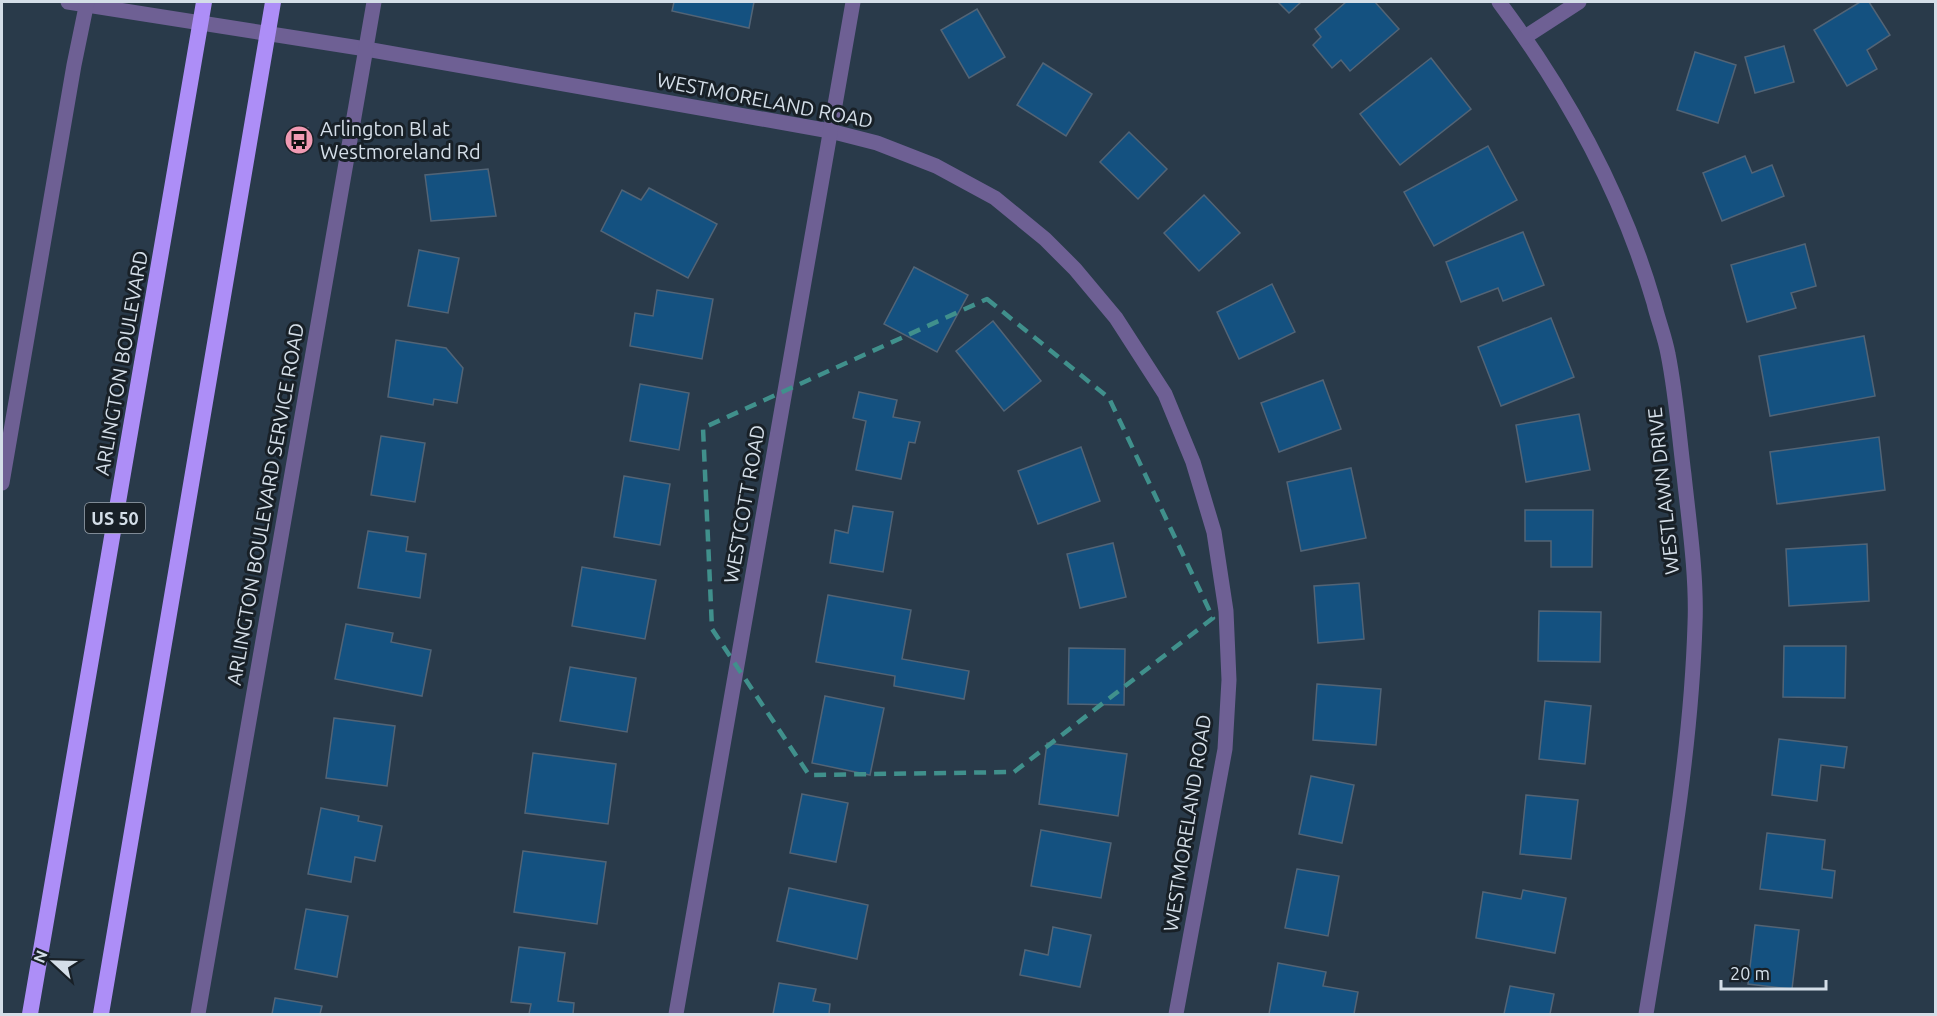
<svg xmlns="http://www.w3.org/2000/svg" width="1937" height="1016" font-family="Ubuntu,sans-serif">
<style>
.building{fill:#145180;stroke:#526476;stroke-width:1.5}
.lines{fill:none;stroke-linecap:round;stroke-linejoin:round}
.minor{stroke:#6e6094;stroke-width:15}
.trunk{stroke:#ad8ef7;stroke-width:16}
.marked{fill:none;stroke:#40908c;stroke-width:4.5;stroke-dasharray:12 8;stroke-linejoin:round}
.labels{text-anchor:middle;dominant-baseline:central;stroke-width:6;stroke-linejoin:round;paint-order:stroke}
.shield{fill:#182027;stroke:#9ca5ae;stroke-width:1.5}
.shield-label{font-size:18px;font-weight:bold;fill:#d4dee8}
.street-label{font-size:20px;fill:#d4dee8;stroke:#182027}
.poi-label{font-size:20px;fill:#d4dee8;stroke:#182027;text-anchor:start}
</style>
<rect width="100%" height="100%" fill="#293a4a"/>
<g class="building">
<path d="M674,2H754L749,28L672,11Z"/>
<path d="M1278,2H1301L1289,13Z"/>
<path d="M1346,2H1375L1399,29L1350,71L1341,60L1332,68L1313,45L1321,37L1315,29Z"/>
<path d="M1860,2H1869L1890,35L1867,50L1877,69L1847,86L1814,30Z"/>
<path d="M977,9L1005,57L969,78L941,30Z"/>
<path d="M1784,46L1794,82L1755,93L1745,57Z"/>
<path d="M1695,52L1736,65L1718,123L1677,110Z"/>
<path d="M1431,58L1471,109L1400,165L1360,114Z"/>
<path d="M1043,63L1092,94L1066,136L1017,105Z"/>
<path d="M298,127L308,128L305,149L295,147Z"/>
<path d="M1129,132L1167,169L1138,199L1100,162Z"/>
<path d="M1488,146L1517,200L1434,246L1404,192Z"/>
<path d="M1745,156L1752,173L1772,165L1784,196L1722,221L1703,173Z"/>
<path d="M488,169L496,216L431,221L425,175Z"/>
<path d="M649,188L717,224L688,278L601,231L622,190L641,200Z"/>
<path d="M1204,195L1240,233L1199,271L1164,233Z"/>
<path d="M1523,232L1544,285L1503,301L1498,288L1461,302L1446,262Z"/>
<path d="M1805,244L1816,286L1791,293L1796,308L1747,322L1731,265Z"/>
<path d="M419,250L459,258L448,313L408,306Z"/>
<path d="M914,267L968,295L937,352L884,324Z"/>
<path d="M1272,284L1295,332L1239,359L1217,312Z"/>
<path d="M657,290L713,299L702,359L630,346L635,313L653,316Z"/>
<path d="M1551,318L1574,377L1501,406L1478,347Z"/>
<path d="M993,321L1041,381L1004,411L956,351Z"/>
<path d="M1864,336L1875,396L1770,416L1759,356Z"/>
<path d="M396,340L446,348L463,368L457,403L434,399L433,405L388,397Z"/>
<path d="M1323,380L1341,429L1279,452L1261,403Z"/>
<path d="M640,384L689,393L679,450L630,441Z"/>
<path d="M859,392L897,400L893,417L920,422L915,443L909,442L901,479L856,470L866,421L853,418Z"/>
<path d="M1579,414L1590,470L1526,482L1516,425Z"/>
<path d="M381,436L425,443L415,502L371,495Z"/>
<path d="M1879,437L1885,490L1777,504L1770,452Z"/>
<path d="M1081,447L1100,501L1038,524L1018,471Z"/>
<path d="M1351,468L1366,538L1301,551L1287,482Z"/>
<path d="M624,476L670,484L660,545L614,537Z"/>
<path d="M853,506L893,512L883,572L830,563L835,530L848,533Z"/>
<path d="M1525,510H1593L1592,567H1551V541H1525Z"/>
<path d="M368,531L408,537L406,551L426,554L420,598L358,588Z"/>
<path d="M1113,543L1126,597L1080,608L1067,554Z"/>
<path d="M1867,544L1869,601L1789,606L1786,549Z"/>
<path d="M582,567L656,580L645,639L572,626Z"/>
<path d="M1359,583L1364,639L1318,643L1314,586Z"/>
<path d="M828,595L911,610L902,659L969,671L964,699L894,686L895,676L816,662Z"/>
<path d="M1539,611L1601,612L1600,662L1538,661Z"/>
<path d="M346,624L393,633L391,642L431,650L422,696L335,679Z"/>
<path d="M1784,646H1846L1845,698L1783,697Z"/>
<path d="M1069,648L1125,649L1124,705L1068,704Z"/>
<path d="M570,667L636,678L627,732L560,721Z"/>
<path d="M1317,684L1381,689L1376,745L1313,740Z"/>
<path d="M825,696L884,708L870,775L812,763Z"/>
<path d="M1545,701L1591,706L1585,764L1539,759Z"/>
<path d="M334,718L395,726L387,786L326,778Z"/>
<path d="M1779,739L1847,747L1844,768L1821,765L1817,801L1772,795Z"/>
<path d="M1047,743L1127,754L1118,816L1039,804Z"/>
<path d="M533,753L616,764L608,824L525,813Z"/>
<path d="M1311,776L1354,785L1342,843L1299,834Z"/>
<path d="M802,794L848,803L836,862L790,853Z"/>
<path d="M1526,795L1578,800L1571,859L1520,854Z"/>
<path d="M321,808L359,816L358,821L382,826L375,861L355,857L351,882L308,874Z"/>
<path d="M1041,830L1111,843L1101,898L1031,886Z"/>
<path d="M1767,833L1825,840L1822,869L1835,871L1832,898L1760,889Z"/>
<path d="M523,851L606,862L597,924L514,912Z"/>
<path d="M1297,869L1339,876L1328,936L1285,928Z"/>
<path d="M789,888L868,905L857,959L777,941Z"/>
<path d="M1523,890L1566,898L1555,953L1476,938L1483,892L1521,899Z"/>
<path d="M306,909L348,916L337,977L295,969Z"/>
<path d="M1755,925L1799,930L1792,989L1748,984Z"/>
<path d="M1053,927L1091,935L1080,987L1020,975L1025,950L1048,955Z"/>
<path d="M519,947L565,953L558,1001L574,1003L573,1014H529L531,1004L511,1002Z"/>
<path d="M1278,963L1326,972L1323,986L1358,992L1354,1014H1269Z"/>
<path d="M779,983L816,989L813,1001L830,1004L829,1014H773Z"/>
<path d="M1510,986L1554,994L1550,1014H1504Z"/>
<path d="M275,998L322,1006L320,1014H272Z"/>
</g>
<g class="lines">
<g class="minor">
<path d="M68,2L366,49L830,131L877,143L936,166L995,198L1045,239L1075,269L1116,318L1165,394L1193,462L1214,532L1226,611L1229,680L1225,749L1176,1014"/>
<path d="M1499,2C1567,93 1622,193 1654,303C1658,320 1665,337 1668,354C1676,394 1679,435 1684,475C1689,522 1697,577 1695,624C1691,755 1667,885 1646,1014"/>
<path d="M1525,37L1579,2"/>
<path d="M2,483L74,65L87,2"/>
<path d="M198,1014L374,2"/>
<path d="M676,1014L853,2"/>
</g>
<g class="trunk">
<path d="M30,1014L204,2"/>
<path d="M101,1014L273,2"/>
</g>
</g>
<path class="marked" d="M987,299L1109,398L1213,618L1014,772L809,775L712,629L703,428Z"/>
<defs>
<g id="bus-disc" transform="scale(1.5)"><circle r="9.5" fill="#f19ab3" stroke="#182027"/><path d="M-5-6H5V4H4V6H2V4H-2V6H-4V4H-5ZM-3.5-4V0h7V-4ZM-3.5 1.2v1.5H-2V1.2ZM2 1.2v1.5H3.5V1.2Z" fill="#111"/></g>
</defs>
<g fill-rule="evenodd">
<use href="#bus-disc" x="299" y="140"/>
</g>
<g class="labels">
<rect class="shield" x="85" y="503" width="60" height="30" rx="4.5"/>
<g class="shield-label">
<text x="115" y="518">US 50</text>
</g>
<g class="street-label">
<text transform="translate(765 100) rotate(11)">WESTMORELAND ROAD</text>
<text transform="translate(121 363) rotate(-80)">ARLINGTON BOULEVARD</text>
<text transform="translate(1663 491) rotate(-96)">WESTLAWN DRIVE</text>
<text transform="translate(265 504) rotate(-80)">ARLINGTON BOULEVARD SERVICE ROAD</text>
<text transform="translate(744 504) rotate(-80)">WESTCOTT ROAD</text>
<text transform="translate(1187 823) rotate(-81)">WESTMORELAND ROAD</text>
</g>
<g class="poi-label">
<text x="320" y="128">Arlington Bl at<tspan x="320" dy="23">Westmoreland Rd</tspan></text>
</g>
</g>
<rect width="1937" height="1016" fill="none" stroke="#d4dee8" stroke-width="6"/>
<g transform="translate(54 962) rotate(292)" stroke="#182027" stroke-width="4.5" paint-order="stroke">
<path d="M0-4.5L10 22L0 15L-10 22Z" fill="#d4dee8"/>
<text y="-9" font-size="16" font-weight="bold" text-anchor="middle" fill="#d4dee8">N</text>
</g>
<path d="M1721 980v9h105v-9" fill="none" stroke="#d4dee8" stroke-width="3"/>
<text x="1730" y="980" font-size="18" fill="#d4dee8" stroke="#182027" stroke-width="4.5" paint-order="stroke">20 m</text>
</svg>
